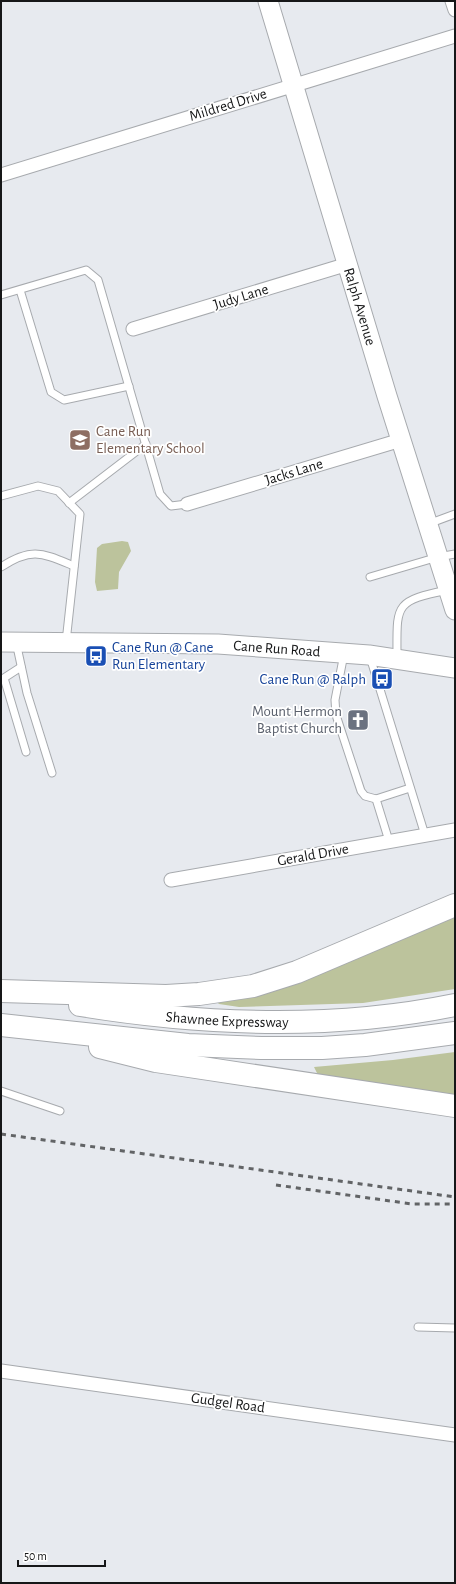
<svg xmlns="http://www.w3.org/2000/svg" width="456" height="1584" font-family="'Alegreya Sans',sans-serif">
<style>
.green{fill:#bcc39c}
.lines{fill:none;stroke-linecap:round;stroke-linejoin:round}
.lane-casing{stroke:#a7aaae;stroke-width:9}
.street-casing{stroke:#a7aaae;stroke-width:15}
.secondary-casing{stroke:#a7aaae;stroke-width:21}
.highway-casing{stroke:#a7aaae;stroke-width:24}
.lane{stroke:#fff;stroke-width:7}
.street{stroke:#fff;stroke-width:13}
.secondary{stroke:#fff;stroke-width:19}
.highway{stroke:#fff;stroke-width:22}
.rail{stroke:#626466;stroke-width:3;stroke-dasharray:5 5;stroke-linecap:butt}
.labels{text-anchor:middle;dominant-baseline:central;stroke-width:3.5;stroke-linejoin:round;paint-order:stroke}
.street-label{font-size:15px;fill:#161718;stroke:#fff}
.education-label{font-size:15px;fill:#785e54;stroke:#fff;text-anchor:start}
.transit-label{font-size:15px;fill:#164399;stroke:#fff;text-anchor:start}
.worship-label{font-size:15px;fill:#5b616d;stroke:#fff;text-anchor:end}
</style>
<rect width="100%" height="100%" fill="#e7eaef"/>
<g class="green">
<path d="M122,541L128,542L131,551L119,572L118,589L97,591L95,582L97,548L102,544Z"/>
<path d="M455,917V989L363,1003L239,1007L219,1004L218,1003Z"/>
<path d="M455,1052V1097L319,1077L314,1067L393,1060Z"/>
</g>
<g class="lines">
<g class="lane-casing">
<g id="lane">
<path d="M20,290L51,392L64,400L129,386"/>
<path d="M1,295L86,270L98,280L160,494L171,506L187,504"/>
<path d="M1,496L38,486L58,491L80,514L66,642"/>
<path d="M69,503L146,444"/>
<path d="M428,524L455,514"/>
<path d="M1,567C32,547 42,553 74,566"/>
<path d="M370,577L438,557L455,554"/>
<path d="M16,642L27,693L52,773"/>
<path d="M344,654L335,700L336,715L361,791L365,796L376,799"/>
<path d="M370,657L425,835"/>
<path d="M397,658C397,605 393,601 448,590"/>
<path d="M21,667L4,678L26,752"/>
<path d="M389,841L376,799L410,788"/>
<path d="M1,1091L60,1111"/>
<path d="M418,1327L455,1328"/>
</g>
</g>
<g class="street-casing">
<g id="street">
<path d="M452,1L455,10"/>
<path d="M1,175L455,36"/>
<path d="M133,329L348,264"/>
<path d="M187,504L401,440"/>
<path d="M171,880L455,830"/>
<path d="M1,1371L455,1435"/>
</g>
</g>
<g class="secondary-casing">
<g id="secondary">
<path id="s1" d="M268,1L387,396L455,610"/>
<path id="s2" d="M1,642L218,644L369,655L455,668"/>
</g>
</g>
<g class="highway-casing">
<g id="highway">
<path d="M1,991L166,996L199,994L253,986L297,972L455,905"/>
<path id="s3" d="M80,1005C203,1025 333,1030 455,1005"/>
<path d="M1,1025L188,1045L261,1048H322L365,1045L455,1033"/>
<path d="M100,1047L156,1061L455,1106"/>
</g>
</g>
<use href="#lane" class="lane"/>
<use href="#street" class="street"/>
<use href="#secondary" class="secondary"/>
<use href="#highway" class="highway"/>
<g class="rail">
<path d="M1,1134L455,1197"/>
<path d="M276,1185L412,1204H455"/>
</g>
</g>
<defs>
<g id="school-square" transform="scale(1.15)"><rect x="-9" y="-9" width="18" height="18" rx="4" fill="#8d6e63" stroke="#fff"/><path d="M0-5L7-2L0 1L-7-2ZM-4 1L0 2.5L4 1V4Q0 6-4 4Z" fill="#fff"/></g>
<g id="bus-square" transform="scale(1.15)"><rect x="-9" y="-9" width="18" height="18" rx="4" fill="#1a4fb4" stroke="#fff"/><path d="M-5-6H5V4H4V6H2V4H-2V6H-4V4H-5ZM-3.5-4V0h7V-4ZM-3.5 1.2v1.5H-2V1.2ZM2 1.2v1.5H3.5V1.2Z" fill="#fff"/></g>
<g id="church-square" transform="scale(1.15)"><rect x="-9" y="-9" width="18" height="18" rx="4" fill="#6b7280" stroke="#fff"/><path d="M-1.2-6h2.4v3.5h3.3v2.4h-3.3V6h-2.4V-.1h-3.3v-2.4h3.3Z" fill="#fff"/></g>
</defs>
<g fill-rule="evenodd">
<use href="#school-square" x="80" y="440"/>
<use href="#bus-square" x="96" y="656"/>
<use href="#bus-square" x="382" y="679"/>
<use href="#church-square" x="358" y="720"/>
</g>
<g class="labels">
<g class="street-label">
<text transform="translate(228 105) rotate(-17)">Mildred Drive</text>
<text transform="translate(241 297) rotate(-17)">Judy Lane</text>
<text stroke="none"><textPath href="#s1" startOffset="319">Ralph Avenue</textPath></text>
<text transform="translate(294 472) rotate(-17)">Jacks Lane</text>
<text stroke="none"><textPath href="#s2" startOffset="276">Cane Run Road</textPath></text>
<text transform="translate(313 855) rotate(-10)">Gerald Drive</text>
<text stroke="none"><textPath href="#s3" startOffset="148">Shawnee Expressway</textPath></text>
<text transform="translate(228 1403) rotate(8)">Gudgel Road</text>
</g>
<g class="education-label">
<text x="96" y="431">Cane Run<tspan x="96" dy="17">Elementary School</tspan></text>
</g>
<g class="transit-label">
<text x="112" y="647">Cane Run @ Cane<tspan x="112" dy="17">Run Elementary</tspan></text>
<text x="366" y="679" text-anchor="end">Cane Run @ Ralph</text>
</g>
<g class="worship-label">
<text x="342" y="711">Mount Hermon<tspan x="342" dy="17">Baptist Church</tspan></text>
</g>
</g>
<rect width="456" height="1584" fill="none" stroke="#161718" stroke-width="4"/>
<path d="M18 1560v6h87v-6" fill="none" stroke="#161718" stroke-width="2"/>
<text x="24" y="1560" font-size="12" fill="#161718" stroke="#ffffff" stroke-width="3" paint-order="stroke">50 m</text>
</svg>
